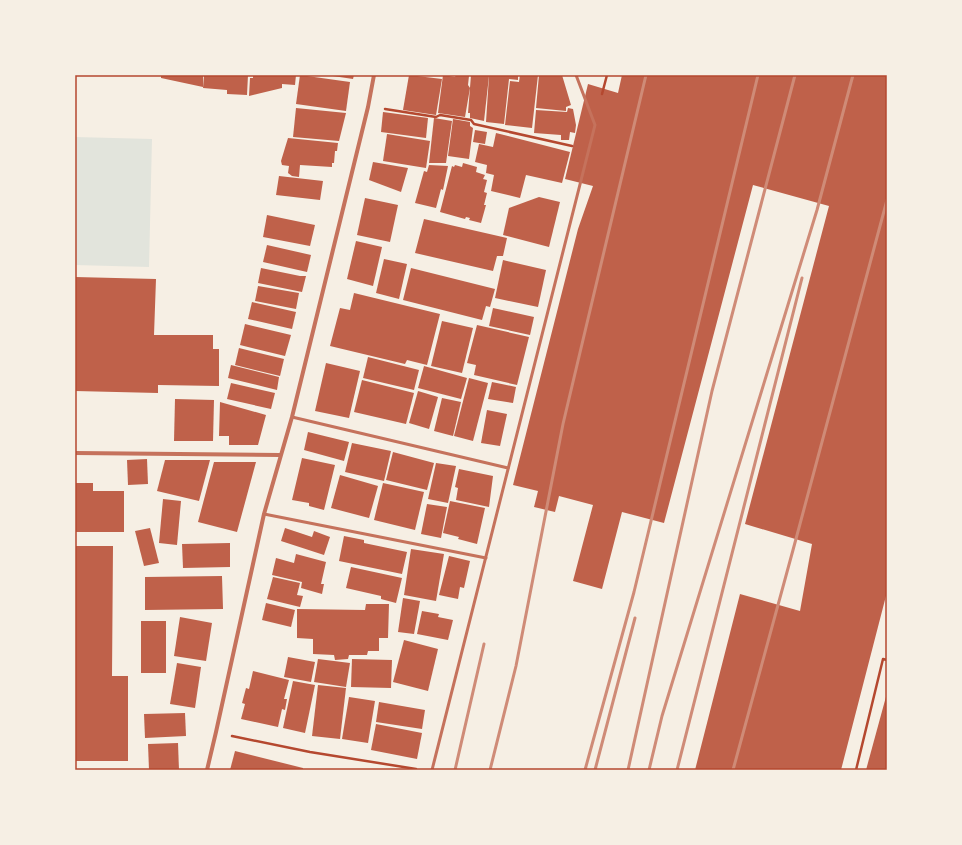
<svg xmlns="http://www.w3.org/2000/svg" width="962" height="845" font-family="'Alegreya Sans',sans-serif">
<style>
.green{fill:#e2e4dc}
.building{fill:#bf614a}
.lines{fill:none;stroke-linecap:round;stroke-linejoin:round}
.path{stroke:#b5482f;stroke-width:2.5}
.service{stroke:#c5725c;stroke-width:3}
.minor{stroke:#c5725c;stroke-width:4}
.rail{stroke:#cf8b77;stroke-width:3}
.neatline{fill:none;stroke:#b5482f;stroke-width:1.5}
</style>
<rect width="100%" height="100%" fill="#f6efe4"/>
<path class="green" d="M75,137L152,139L149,267L75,265Z"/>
<g class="building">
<path d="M161,75H203V87L161,78Z"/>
<path d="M204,75H248L247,95L227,94V90L203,88Z"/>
<path d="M253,75H296L295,85L282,84V88L249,96L250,78H253Z"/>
<path d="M300,75L350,82L346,111L296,104Z"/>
<path d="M326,75H354L353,79Z"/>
<path d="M409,75L442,79L436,115L403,110Z"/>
<path d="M443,75L455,77L456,75L469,76L468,85L470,88L465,117L438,113Z"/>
<path d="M471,75L489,76L484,121L470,118V113H468Z"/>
<path d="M495,75H518V80L509,79L504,124L486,122L489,76Z"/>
<path d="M520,75H538L532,128L505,125L510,81L519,82Z"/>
<path d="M539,75H562L571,105L566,107V111L536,108Z"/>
<path d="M622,75H887V592L841,770H695L740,594L800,611L812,544L745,524L829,206L753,185L664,523L622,512L602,589L573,581L593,505L559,496L555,512L534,507L538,491L513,485L578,229L593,186L565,179L588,84L618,93Z"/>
<path d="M296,108L346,113L339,141L293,137Z"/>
<path d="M568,108L573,109L576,125L575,133L570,132L569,140H561V135L534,133L536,110L567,112Z"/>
<path d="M383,112L428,118L426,138L381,132Z"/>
<path d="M434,118L452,121L446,163H429Z"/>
<path d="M453,119L470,122V126L473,128L469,159L448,156Z"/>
<path d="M475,130L487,132L485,144L473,142Z"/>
<path d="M496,133L570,152L562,183L526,175L520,198L491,191L494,175L486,173L487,165L475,162L479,144L493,147Z"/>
<path d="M387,134L430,141L426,168L383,161Z"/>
<path d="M288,138L338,143L337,151H335L334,163H332V167L300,165L299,177L292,176L288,173L289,166L282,165L281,161Z"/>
<path d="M373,162L408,168L401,192L369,180Z"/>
<path d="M463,163L477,167L476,172L485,175L483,179L487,180L484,192L487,193L484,205H486L481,223L469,220L470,218L466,217L465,219L440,212L452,166L454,167L455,165L462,167Z"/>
<path d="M429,165L448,166L443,190L441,189L436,208L415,203L424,171L427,172Z"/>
<path d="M279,176L323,181L320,200L276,195Z"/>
<path d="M539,197L560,202L549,247L503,235L509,208Z"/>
<path d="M365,198L398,205L390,242L357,235Z"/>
<path d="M267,215L315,225L310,246L263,237Z"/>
<path d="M424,219L507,238L503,256H497L493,271L415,253Z"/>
<path d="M356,241L382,247L373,286L347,279Z"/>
<path d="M267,245L311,255L307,272L263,262Z"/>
<path d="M384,259L407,264L399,299L376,293Z"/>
<path d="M503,260L546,270L538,307L495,298Z"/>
<path d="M261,268L300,276H306L302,292L258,283Z"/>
<path d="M411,268L495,289L490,307L486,306L482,320L403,300Z"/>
<path d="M75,277L156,279L154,335H213V349H219V386L158,385V393L75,391Z"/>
<path d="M258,286L299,293L296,309L255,301Z"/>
<path d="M354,293L440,314L427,365L407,360L405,364L330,346L340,308L350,310Z"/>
<path d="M252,302L296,312L292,329L248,319Z"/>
<path d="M493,308L534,317L530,335L489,326Z"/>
<path d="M442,321L473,328L462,373L431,366Z"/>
<path d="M245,324L291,335L285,356L240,345Z"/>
<path d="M477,325L529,337L517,385L474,375L476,365L467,363Z"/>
<path d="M239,348L284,359L280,376L235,365Z"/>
<path d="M368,357L419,370L414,390L363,378Z"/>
<path d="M326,363L360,371L349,418L315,411Z"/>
<path d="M231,365L279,377L277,390L228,378Z"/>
<path d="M424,366L467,378L461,399L418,388Z"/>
<path d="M469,378L488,383L473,441L454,436Z"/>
<path d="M362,380L414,393L406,424L354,412Z"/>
<path d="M492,382L516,387L513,403L488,399Z"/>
<path d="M231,383L275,393L271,409L227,399Z"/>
<path d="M418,391L438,397L429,429L409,423Z"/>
<path d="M442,398L461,402L453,436L434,431Z"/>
<path d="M175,399L214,400L213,441H174Z"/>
<path d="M220,402L266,415L258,445H229V436H219Z"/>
<path d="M487,410L507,414L500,446L481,443Z"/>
<path d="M308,432L349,442L344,461L304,450Z"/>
<path d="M352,443L391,451L384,481L345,472Z"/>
<path d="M393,452L434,463L427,490L386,480Z"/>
<path d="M302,458L335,465L324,510L309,506V503L292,500Z"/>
<path d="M147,459L148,484L128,485L127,460Z"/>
<path d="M165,460H210L199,501L157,491Z"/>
<path d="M214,462H256L237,532L198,522Z"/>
<path d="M436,463L456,466L448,503L428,499Z"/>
<path d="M459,469L493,476L489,507L456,500L458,488L455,487Z"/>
<path d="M340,475L378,486L369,518L331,508Z"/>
<path d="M76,483H93V491H124V532H75Z"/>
<path d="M383,483L424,492L415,530L374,520Z"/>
<path d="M163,499L181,501L177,545L159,543Z"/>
<path d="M450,501L485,508L477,544L458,539L459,537L443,533Z"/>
<path d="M427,504L447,507L441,538L421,534Z"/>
<path d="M150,528L159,563L144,566L135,531Z"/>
<path d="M285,528L312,537L314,531L330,537L324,555L281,541Z"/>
<path d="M344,536L364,540V543L407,552L402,574L339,561Z"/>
<path d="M230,543V567L183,568L182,544Z"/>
<path d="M75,546H113L112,676H128V761H75Z"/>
<path d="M411,549L444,554L436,601L404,595Z"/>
<path d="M296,554L326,562L321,584H324L322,594L301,588L302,582L272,575L276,558L294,563Z"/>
<path d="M449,556L470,561L464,588L460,587L458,599L439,595Z"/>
<path d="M351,567L402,578L396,603L381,599V596L346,588Z"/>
<path d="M222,576L223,609L145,610V577Z"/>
<path d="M273,577L300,583L297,595L303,596L300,607L267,599Z"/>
<path d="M403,598L420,601L414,634L398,632Z"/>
<path d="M266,603L295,610L291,627L262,620Z"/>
<path d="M366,604H389L388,638H379V651H368L367,655H349L348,659L335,660L334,655L313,654V639L297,638V609L365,610Z"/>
<path d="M422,611L439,614L438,617L453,620L448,640L417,634Z"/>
<path d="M180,617L212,623L206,661L174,656Z"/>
<rect x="141" y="621" width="25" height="52"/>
<path d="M404,640L438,649L428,691L393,682Z"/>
<path d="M288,657L315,662L311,682L284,677Z"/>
<path d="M318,659L350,663L346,687L314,682Z"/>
<path d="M352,659L392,660L391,688L351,687Z"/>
<path d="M177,663L201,667L195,708L170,704Z"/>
<path d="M253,671L289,680L284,699H287L285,710L282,709L278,727L241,719L245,704L242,703L246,688L249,689Z"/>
<path d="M293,681L315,685L305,733L283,728Z"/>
<path d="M318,685L346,688L340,739L312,736Z"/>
<path d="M887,693V770H866Z"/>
<path d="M349,697L375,701L368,743L342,739Z"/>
<path d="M379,702L425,710L422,729L376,722Z"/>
<path d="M185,713L186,736L145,738L144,714Z"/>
<path d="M376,724L422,733L417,759L371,750Z"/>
<path d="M178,743L179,770H149L148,744Z"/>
<path d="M235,751L303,768V770H230Z"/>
</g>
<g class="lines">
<g class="path">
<path d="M602,94L607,75"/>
<path d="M385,109L436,117L440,115L471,120L474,124L572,146"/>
<path d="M232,736L310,752L416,769"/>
<path d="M856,770L883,659L887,660"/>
</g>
<g class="service">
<path d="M292,417L508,468"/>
<path d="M264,514L486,558"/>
<path d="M432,770L595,125L576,75"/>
</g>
<g class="minor">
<path d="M75,453L280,455"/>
<path d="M207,770L216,732L264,514L292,417L368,107L374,75"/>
</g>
<g class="rail">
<path d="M455,770L484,644"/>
<path d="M490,770L516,666L563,424L646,75"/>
<path d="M585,770L634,592L758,75"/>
<path d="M595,770L635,618"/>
<path d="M628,770L712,391L795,75"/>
<path d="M649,770L662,716L817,210L853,75"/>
<path d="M677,770L802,278"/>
<path d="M733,770L793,550L887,200"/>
</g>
</g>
<rect width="962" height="845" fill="none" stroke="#f6efe4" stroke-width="152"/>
<rect x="76" y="76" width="810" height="693" class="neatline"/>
</svg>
